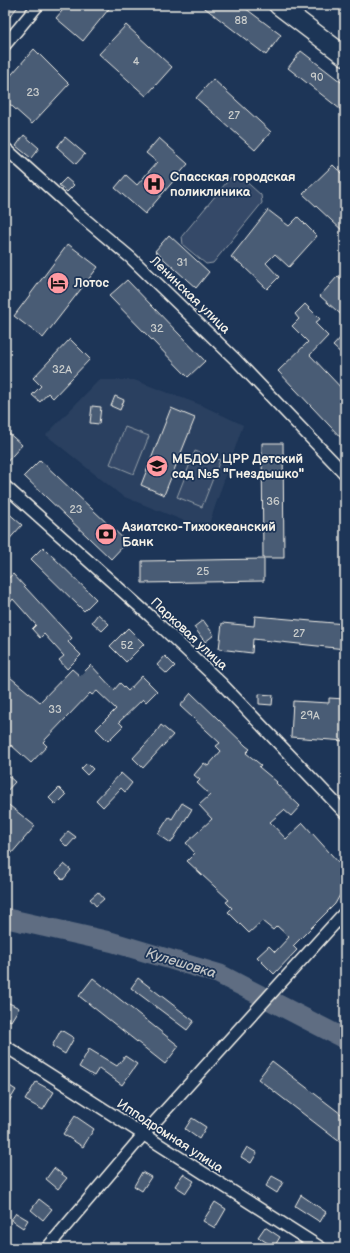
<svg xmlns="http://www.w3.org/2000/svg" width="350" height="1253" font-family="'Balsamiq Sans',sans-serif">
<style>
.built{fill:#2a4060}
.green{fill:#354a67;stroke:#949ea8}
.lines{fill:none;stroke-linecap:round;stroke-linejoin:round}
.river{stroke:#5e6d82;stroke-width:20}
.building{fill:#485b74;stroke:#f4f1e8}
.minor-casing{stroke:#f4f1e8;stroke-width:14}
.primary-casing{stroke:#f4f1e8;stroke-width:21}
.minor{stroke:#1d3557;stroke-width:11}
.primary{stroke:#1d3557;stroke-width:18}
.labels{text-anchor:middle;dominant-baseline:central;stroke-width:3.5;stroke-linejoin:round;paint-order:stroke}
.number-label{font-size:11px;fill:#c9cccb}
.poi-label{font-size:13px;font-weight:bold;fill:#f4f1e8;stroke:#1d3557;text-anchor:start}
.street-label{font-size:13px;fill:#f4f1e8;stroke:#1d3557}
.water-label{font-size:14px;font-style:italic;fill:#c0c3c4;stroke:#1d3557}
</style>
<rect width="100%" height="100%" fill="#1d3557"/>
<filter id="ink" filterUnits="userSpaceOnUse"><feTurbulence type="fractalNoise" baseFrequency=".025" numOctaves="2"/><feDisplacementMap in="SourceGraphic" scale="8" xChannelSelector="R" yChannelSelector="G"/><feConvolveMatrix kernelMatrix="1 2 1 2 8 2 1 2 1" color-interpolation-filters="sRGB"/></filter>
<g filter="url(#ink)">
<path class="built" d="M99,380H134L201,405L243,425L207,530L122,496L46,435Z"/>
<g class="green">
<path d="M236,176L241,177L261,195L262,203L213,263L206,264L183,245L182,236L231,177Z"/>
<path d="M125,427L149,436L134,474L110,464Z"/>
<path d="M195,451L220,460L202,507L177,497Z"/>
</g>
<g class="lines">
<path class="river" d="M5,918L112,942L219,974L345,1039"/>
</g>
<g class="building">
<path d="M5,5H19L5,23Z"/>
<path d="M67,5H112L83,41L56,18Z"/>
<path d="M201,5H241L281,35L266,55Z"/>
<path d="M126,25L172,67L146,96L99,54Z"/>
<path d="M34,49L69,84L32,124L5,100V82Z"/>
<path d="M301,51L345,85V113L288,68Z"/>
<path d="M213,79L271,132L255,150L196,98Z"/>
<path d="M24,135L39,148L31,158L16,146Z"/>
<path d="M65,137L85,154L76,164L57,147Z"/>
<path d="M159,138L188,164L145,214L115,188L126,175L137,185L157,162L146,153Z"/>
<path d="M333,165L345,177V233L303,194Z"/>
<path d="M66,178L74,185L67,192L59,185Z"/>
<path d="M268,210L289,226L298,217L317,236L289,267L275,254L266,263L279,277L267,289L241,264L231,257Z"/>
<path d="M169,235L209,272L196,288L155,251Z"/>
<path d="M68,244L98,267L43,338L14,316Z"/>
<path d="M338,276L345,282V318L320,296Z"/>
<path d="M127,280L205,361L188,377L109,296Z"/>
<path d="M305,304L320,319L315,323L328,336L310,355L345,392V442L278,371L308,342L292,326L299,319L295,314Z"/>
<path d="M345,333V357L333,346Z"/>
<path d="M70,339L90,359L53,398L48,393L40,402L32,395L41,386L33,378Z"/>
<path d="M115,396L124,400L120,410L111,406Z"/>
<path d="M92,406L101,407L99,424L90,423Z"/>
<path d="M171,408L195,418L164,495L141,485Z"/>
<path d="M5,430L22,445L5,464Z"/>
<path d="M262,443H283L284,558H263Z"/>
<path d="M40,460L127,542L111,559L24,476Z"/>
<path d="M5,510L22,525L5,544Z"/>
<path d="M43,547L96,599L84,611L31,559Z"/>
<path d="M264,559V581L142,583V561Z"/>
<path d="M13,574L72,638L68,642L81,655L67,669L59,660L64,656L44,634L40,638L32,629L36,625L13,599L5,609V581Z"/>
<path d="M98,614L109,624L102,631L92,622Z"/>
<path d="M255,616L345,624V649L253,639L252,653L219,649L222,623L254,626Z"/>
<path d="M203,620L214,635L205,642L194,627Z"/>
<path d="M128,628L144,644L126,662L110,646Z"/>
<path d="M165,656L175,666L167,674L157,665Z"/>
<path d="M91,665L114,690L120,683L128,691L142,676L157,691L146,702L143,699L119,722L123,726L108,741L96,729L116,709L97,691L92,695L90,693L43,742L47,746L31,763L11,745L5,752V673L40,702L72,669L80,676Z"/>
<path d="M191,693L246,746L250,749L246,753L261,765L259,767L277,782L276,783L300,806L291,816L284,810L270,822L286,839L303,823L339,863L345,866V886L335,904L293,946L297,950L274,974L257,957L269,946L275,952L289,937L277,926L273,930L262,921L249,933L228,912L232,908L226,902L229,900L187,861L195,853L186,843L212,819L199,805L210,795L197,783L200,780L194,775L204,763L208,766L221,751L216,746L220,743L180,706Z"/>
<path d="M259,694L273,695L272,705L259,704Z"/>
<path d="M329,698L345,699V741L291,737L293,701L329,703Z"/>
<path d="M161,725L173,735L143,768L133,758L154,735Z"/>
<path d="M87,763L93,769L87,775L81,769Z"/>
<path d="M5,773L15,782L5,793Z"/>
<path d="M121,773L132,783L125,792L121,788L103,807L96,800Z"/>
<path d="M59,788L66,795L56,805L49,798Z"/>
<path d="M5,802L35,826L5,861Z"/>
<path d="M182,803L192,809L171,843L158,834L169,817L172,819Z"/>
<path d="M68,831L76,837L67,847L60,840Z"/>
<path d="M64,864L71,870L63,880L56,873Z"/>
<path d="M98,892L104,899L96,906L90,899Z"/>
<path d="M93,978L179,1046L165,1064L79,996Z"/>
<path d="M138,978L194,1021L187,1030L131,988Z"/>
<path d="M5,1001L19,1008L11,1021L5,1018Z"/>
<path d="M61,1030L74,1038L65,1054L52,1046Z"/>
<path d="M89,1049L117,1066L125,1056L137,1064L122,1085L99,1068L94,1076L79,1067Z"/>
<path d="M272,1061L345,1117V1146L258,1079Z"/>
<path d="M36,1082L54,1092L43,1110L25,1100Z"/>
<path d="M5,1083L16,1090L5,1108Z"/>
<path d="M75,1116L94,1129L83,1147L63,1134Z"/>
<path d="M192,1118L206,1127L199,1139L185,1129Z"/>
<path d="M247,1147L257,1153L251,1163L241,1157Z"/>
<path d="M54,1168L67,1178L58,1189L46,1179Z"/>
<path d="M142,1172L151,1177L142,1191L134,1186Z"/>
<path d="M183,1174L194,1181L186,1193L175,1186Z"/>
<path d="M272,1176L283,1182L277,1193L266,1186Z"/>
<path d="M301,1195L326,1212L320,1222L295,1206Z"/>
<path d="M39,1199L52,1209L43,1220L31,1210Z"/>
<path d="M215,1202L226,1209L215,1228L203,1221Z"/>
<path d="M16,1213L28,1220L23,1228L11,1220Z"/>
<path d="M265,1227L280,1237L274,1247L258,1237Z"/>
</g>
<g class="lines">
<g class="minor-casing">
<g id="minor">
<path d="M5,45L38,5"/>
<path d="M5,148L74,210L131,258L236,360L345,474"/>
<path d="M5,486L150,616L221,683L345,813"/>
<path d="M5,1046L321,1248"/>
<path d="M47,1248L143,1135L345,912"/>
</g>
</g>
<g class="primary-casing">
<path id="primary" d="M278,5L345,56"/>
</g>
<use href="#minor" class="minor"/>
<use href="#primary" class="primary"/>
</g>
</g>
<defs>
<g id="hospital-disc" transform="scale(1.15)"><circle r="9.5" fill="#ff9aa2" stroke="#1d3557"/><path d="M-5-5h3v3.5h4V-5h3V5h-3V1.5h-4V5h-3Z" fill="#111"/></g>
<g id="hotel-disc" transform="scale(1.15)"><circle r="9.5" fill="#ff9aa2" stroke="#1d3557"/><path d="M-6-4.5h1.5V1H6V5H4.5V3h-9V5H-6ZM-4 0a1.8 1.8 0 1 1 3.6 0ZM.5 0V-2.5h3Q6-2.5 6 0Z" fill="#111"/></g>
<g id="school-disc" transform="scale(1.15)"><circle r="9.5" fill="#ff9aa2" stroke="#1d3557"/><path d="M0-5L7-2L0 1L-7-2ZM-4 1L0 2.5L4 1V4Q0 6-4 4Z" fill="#111"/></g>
<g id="bank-disc" transform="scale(1.15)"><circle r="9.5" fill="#ff9aa2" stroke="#1d3557"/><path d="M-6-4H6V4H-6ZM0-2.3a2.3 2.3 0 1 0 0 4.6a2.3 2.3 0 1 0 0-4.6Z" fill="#111"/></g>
</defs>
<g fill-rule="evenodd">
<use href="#hospital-disc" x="154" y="184"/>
<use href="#hotel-disc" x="58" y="283"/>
<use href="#school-disc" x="157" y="466"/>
<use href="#bank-disc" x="106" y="534"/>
</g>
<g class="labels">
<g class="number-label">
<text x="241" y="20">88</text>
<text x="136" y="61">4</text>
<text x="317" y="77">90</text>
<text x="33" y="92">23</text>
<text x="234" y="115">27</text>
<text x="182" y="262">31</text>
<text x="157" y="328">32</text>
<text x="62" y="369">32А</text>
<text x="273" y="501">36</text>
<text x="76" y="509">23</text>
<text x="203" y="571">25</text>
<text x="299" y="633">27</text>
<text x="127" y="645">52</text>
<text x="55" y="709">33</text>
<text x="310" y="715">29А</text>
</g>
<g class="poi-label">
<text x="170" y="177">Спасская городская<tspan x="170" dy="15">поликлиника</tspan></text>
<text x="74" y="283">Лотос</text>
<text x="172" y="459">МБДОУ ЦРР Детский<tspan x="172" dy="15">сад №5 "Гнездышко"</tspan></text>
<text x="122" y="527">Азиатско-Тихоокеанский<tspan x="122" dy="15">Банк</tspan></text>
</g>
<g class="street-label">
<text transform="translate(190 295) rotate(44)">Ленинская улица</text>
<text transform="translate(189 634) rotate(43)">Парковая улица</text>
<text transform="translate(170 1136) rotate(33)">Ипподромная улица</text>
</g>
<g class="water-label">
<text transform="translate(181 963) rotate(17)">Кулешовка</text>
</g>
</g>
<rect width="350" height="1253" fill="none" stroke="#1d3557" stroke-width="20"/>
<rect x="10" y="10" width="330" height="1233" fill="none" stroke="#f4f1e8" stroke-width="1.5" filter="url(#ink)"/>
</svg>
